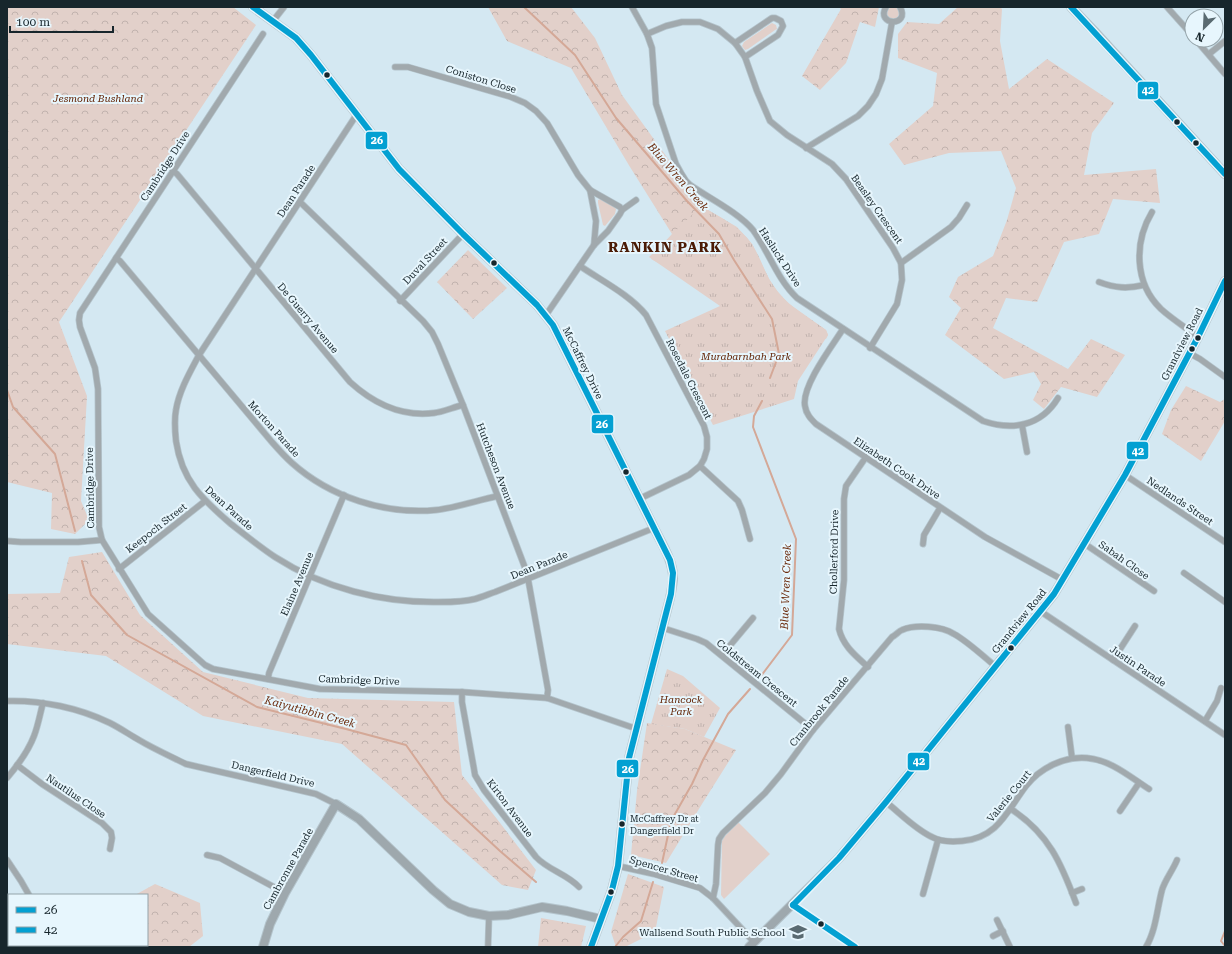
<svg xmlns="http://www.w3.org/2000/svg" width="1232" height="954" font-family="'Roboto Serif',serif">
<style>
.grass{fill:#e2d0ca}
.forest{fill:url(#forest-crowns)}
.park{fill:url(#park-tufts)}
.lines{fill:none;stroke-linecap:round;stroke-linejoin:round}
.stream{stroke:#d4a897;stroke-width:2}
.street-casing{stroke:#b4c4cc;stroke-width:7}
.secondary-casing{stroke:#b4c4cc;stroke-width:10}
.street{stroke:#a1a9ad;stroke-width:5.5}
.secondary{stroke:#9ea8ad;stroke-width:8}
.bus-1-casing{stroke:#e7f6fd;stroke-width:9}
.bus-2-casing{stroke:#e7f6fd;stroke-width:9}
.bus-1{stroke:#03a0d2;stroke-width:6}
.bus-2{stroke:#03a0d2;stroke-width:6}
.bus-dot{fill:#17262c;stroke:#e7f6fd;stroke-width:1.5}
.labels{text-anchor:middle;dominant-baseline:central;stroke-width:4;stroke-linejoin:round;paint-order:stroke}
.bus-label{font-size:9px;fill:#17262c;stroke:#e7f6fd;text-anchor:start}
.street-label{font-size:10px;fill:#17262c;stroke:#e7f6fd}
.park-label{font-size:10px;font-style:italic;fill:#602000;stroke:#e7f6fd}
.poi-label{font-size:10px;fill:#17262c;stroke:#e7f6fd;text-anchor:end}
.water-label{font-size:11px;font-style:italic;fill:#6b2a0b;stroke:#e7f6fd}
.district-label{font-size:14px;font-weight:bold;letter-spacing:1px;fill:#4b1b05;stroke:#e7f6fd}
.line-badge{stroke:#e7f6fd;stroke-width:1.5}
.badge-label{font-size:11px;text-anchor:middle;font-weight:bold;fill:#fff}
</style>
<defs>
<pattern id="forest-crowns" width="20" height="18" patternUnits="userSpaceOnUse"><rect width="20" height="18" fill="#e2d0ca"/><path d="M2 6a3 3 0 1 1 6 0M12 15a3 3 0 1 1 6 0" fill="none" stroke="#c1b2ae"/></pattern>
<pattern id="park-tufts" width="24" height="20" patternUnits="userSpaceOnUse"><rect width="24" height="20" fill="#e2d0ca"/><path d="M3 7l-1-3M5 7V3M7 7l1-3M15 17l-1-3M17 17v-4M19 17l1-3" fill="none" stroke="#c1b2ae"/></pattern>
</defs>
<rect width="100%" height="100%" fill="#d4e8f2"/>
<g class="grass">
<circle cx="893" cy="13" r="6"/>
<path d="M772,23L776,25L777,29L775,30L748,49L745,50L742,46L744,42Z"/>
<path d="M601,199L613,206L616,209L615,214L605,226L603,225L598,203V200Z"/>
<path d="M738,822L770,854L724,899L721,895L722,841L725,836Z"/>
</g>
<g class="forest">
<path d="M7,7H233L256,25L59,322L87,396L81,501L89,520L75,534L51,529L52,493L7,482Z"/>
<path d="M488,7H571L595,38L622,95L703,207L737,227L752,244L769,279L778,292L788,303L826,330L828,335L826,339L759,318L651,259L672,234L630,167L571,68L507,41Z"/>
<path d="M839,7H879L875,27L860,22L846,63L820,90L802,76L841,9Z"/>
<path d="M958,7H1000L1002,9L1000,41L1009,89L1047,59L1114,103L1092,133L1084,175L1156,169L1160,203L1113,199L1099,234L1064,242L1037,302L1006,298L993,328L1068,369L1091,339L1125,355L1097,397L1061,387L1044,409L1033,400L1041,384L1034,372L1004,379L945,335L961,308L949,297L958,277L993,256L1007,220L1016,188L1001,151L949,153L904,165L889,144L933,106L937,73L898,58V34L907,22L939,24Z"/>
<path d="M468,250L507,288L473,319L437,282Z"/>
<path d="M1186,386L1220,402L1225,399V421L1201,461L1162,434L1171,410Z"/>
<path d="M102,552L140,615L203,672L308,698L454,702L462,775L497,819L536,870L528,890L502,885L342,744L203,716L106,656L7,644V594L60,593L69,557Z"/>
<path d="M647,723L685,729L736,750L702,804L666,863L631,855L637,791Z"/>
<path d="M628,874L664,887L655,932L625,947H616L611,932Z"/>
<path d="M155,884L200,903L203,936L189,947H40L43,945H147V895H135Z"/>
<path d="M541,918L586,926L581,947H538Z"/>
</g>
<g class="park">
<path d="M701,206C719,217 740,226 752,244C762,260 766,278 778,292C791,308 809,318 826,330L828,335L798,381L794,399L713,425L665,331L720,306L649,257Z"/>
<path d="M667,669L683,676L720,708L704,737L685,729L651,724Z"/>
</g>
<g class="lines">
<g class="stream">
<path d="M524,7L575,55L616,118L687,201L719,234L734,260L772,319L779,354L770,378"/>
<path d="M7,390L13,407L55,454L75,531"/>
<path d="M82,561L91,595L127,635L257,707L346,729L406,745L445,800L500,851L536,882"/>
<path d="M761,676L792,635L796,539L753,427L754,416L762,401"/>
<path d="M662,863L671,821L692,784L703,760L728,714L750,689"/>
<path d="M1225,931L1221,941L1225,946"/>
<path d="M615,947L623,937L641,921L653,882"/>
</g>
<g class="street-casing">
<g id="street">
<path d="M632,7L647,34L652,48L656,104L676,164L681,173L686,181L690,185C709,198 739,213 753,230C769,252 777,279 797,298L983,421C1013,431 1041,426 1058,398"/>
<path d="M886,7C875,26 911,27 900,7"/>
<path d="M1167,7L1192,35"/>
<path d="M273,21L284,7"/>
<path d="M263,34L80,313L79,320L80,327L95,368L98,389L99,527L102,540L148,614L205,665L213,669L320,689L462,692L547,698"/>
<path d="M647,34L666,26L682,22H700L718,29L735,43L745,57L757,91L770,121L787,135L832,164L846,179L893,248L901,263L902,280L897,304L870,348"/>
<path d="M1196,40L1225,74"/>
<path d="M735,43L772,18H775L781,21L783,26L778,35L745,57"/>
<path d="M1209,54L1225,41"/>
<path d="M395,67H408L511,97L525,103L536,111L547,123L578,175L590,190L620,207L622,210L620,214L608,231L594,245L546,315"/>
<path d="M357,114L199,355C190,372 179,391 176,410C174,420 175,431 176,441C182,481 202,499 231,524C245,535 260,547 275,557C323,588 382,603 439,602C451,602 464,602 475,599C482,597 489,594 495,592L654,528"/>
<path d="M806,148L858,116L868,106L876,94L882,79L892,22"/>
<path d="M173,171L177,174L350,382C373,403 402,417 434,413C443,412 454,407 463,405"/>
<path d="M590,190L596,221L594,245"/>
<path d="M300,202L423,321L432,332L438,344L463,405L527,573L548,690L547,698L637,729"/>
<path d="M622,210L636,200"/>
<path d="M1152,212C1134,242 1134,283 1161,309C1172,319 1185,327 1198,337"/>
<path d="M116,258L120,261L271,441C278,449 284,456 292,463C330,497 385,515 436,510C456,508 478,500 498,496"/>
<path d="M901,263L951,227L959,218L967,205"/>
<path d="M580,266C602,281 630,295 646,315L704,426L707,437V449L704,459L700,466L689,475L639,499"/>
<path d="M1099,282C1115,288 1127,289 1144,285"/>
<path d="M400,301L463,234"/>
<path d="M843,329C832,346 801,387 805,406C806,414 811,419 816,424L985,537L1063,580"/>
<path d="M1189,353L1200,359L1225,377"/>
<path d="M1022,425L1027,452"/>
<path d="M866,457L846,486L844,499V580L839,629C843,646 856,656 868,667"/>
<path d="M700,466L738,501L742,510L750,539"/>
<path d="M1125,475L1225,542"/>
<path d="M7,541L21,542H78L102,540"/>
<path d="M923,544L924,535L940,508"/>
<path d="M1085,544L1154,591"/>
<path d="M119,569L205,501"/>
<path d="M1184,573L1225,602"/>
<path d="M1040,611L1225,735"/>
<path d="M663,628L697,639L706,643L813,730"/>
<path d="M722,655L753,618"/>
<path d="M1113,660L1135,626"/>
<path d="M268,679L269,673L344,495"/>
<path d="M462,692V702L474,769L475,775L484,790L536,857C548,870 567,874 579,887"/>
<path d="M7,701C42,700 79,708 110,723C120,728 130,735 139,740C154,749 170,756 186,764L316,794L336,804"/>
<path d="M1205,721L1217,701L1221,688"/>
<path d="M1068,727L1072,758"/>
<path d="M17,765L42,784L102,823L111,832L112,838L110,849"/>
<path d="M7,778C18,765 28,752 34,736C38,726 40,714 43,703"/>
<path d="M886,802C901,814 915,829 932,837C941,842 952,842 962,841C998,838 1007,811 1026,786C1040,768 1064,756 1087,758C1111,760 1130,777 1149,789"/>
<path d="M1011,809C1049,834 1061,863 1076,903"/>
<path d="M1120,811L1139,783"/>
<path d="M207,855L220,858L285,893"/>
<path d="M7,860L21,881L29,895"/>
<path d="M618,866L654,874L700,888L713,898L754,942"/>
<path d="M1072,893L1082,889"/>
<path d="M923,894L938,840"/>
<path d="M713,898L716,884L718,845L719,839L723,833L765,793L781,774L813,730L892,637C896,635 899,631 902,630C915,624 942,626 954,634C967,641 983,656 995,666"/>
<path d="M793,905L855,947"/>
<path d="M997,920L1010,947"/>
<path d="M993,936L1003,931"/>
<path d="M488,947L489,916"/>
<path d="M1146,947C1156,930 1157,909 1162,890C1165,880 1173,870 1177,860"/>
</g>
</g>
<g class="secondary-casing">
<g id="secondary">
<path d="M253,7L296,38L311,55L399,169L463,234L537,305L553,325L654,528C662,544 674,562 673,580C672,588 671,595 669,602L629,758L618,866L612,890L591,947"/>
<path d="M1071,7L1094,31L1225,174"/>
<path d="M263,947L270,924L285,893L336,804L359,819L433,890L450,904L469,912L489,916L508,915L542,907L567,911L601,919"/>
<path d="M749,947L839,858L886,802L1054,594L1125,475L1198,337L1225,281"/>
</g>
</g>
<use href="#street" class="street"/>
<use href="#secondary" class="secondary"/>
<g class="bus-1-casing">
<path id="bus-1" d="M253,7L296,38L311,55L399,169L463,234L537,305L553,325L670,560L673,573L671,594L629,758L618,866L612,890L591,947"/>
</g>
<g class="bus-2-casing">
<g id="bus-2">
<path d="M1071,7L1225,174"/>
<path d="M793,905L839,858L886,802L1054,594L1125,475L1198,337L1225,281"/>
<path d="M793,905L855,947"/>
</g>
</g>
<use href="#bus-1" class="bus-1"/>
<use href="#bus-2" class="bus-2"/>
</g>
<defs>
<g id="school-bare" transform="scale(1.38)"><path d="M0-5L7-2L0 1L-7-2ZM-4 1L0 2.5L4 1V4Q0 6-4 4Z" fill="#596a71" stroke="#e7f6fd" stroke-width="2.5" paint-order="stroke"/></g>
</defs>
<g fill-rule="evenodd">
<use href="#school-bare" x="798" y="932"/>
</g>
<g class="bus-dot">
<circle cx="327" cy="75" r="3.5"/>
<circle cx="1177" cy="122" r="3.5"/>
<circle cx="1196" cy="143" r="3.5"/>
<circle cx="494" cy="263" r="3.5"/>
<circle cx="1198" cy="338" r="3.5"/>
<circle cx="1192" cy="349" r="3.5"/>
<circle cx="626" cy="472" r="3.5"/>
<circle cx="1011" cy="648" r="3.5"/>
<circle cx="622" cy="824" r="3.5"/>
<circle cx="611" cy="892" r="3.5"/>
<circle cx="821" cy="924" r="3.5"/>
</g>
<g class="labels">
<g class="bus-label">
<text x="630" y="819">McCaffrey Dr at<tspan x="630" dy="12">Dangerfield Dr</tspan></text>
</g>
<g class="street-label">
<text transform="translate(481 79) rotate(17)">Coniston Close</text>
<text transform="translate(165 166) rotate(-57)">Cambridge Drive</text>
<text transform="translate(296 191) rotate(-57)">Dean Parade</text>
<text transform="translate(877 209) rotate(55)">Beasley Crescent</text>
<text transform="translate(780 257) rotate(57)">Hasluck Drive</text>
<text transform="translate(425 261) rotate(-47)">Duval Street</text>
<text transform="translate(308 318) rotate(50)">De Guerry Avenue</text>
<text transform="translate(1182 344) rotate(-63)">Grandview Road</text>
<text transform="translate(583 363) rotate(64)">McCaffrey Drive</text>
<text transform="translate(689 379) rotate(63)">Rosedale Crescent</text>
<text transform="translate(274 429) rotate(48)">Morton Parade</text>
<text transform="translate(496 466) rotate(69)">Hutcheson Avenue</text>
<text transform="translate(897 468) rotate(34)">Elizabeth Cook Drive</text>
<text transform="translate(90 488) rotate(-91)">Cambridge Drive</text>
<text transform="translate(1180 501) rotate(34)">Nedlands Street</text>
<text transform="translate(229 508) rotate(42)">Dean Parade</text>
<text transform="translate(156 528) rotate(-38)">Keepoch Street</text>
<text transform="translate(834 552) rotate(-89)">Chollerford Drive</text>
<text transform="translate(1124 560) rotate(35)">Sabah Close</text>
<text transform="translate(539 565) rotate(-22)">Dean Parade</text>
<text transform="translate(297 584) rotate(-67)">Elaine Avenue</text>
<text transform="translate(1019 621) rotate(-51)">Grandview Road</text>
<text transform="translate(1138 666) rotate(34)">Justin Parade</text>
<text transform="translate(757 673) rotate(39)">Coldstream Crescent</text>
<text transform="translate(359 680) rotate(2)">Cambridge Drive</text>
<text transform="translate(819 711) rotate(-51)">Cranbrook Parade</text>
<text transform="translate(273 774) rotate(13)">Dangerfield Drive</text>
<text transform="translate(76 796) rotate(34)">Nautilus Close</text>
<text transform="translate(1009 796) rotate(-51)">Valerie Court</text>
<text transform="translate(510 808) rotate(53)">Kirton Avenue</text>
<text transform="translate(288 869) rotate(-61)">Cambronne Parade</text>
<text transform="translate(664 869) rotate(16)">Spencer Street</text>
</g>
<g class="park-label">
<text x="98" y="98">Jesmond Bushland</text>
<text x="746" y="356">Murabarnbah Park</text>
<text x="681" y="699">Hancock<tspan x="681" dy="12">Park</tspan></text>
</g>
<g class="poi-label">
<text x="785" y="932">Wallsend South Public School</text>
</g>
<g class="water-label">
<text transform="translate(678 177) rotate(49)">Blue Wren Creek</text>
<text transform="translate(786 587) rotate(-88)">Blue Wren Creek</text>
<text transform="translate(310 712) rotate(15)">Kaiyutibbin Creek</text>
</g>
<g class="district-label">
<text x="665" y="247">RANKIN PARK</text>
</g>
</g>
<g class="line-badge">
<rect x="1137" y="81" width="22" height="19" rx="4" fill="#03a0d2"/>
<rect x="365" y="131" width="23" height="19" rx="4" fill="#03a0d2"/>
<rect x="591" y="414" width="23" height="20" rx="4" fill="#03a0d2"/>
<rect x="1126" y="441" width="23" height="19" rx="4" fill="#03a0d2"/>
<rect x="907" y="752" width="23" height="19" rx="4" fill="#03a0d2"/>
<rect x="616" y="759" width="23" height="19" rx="4" fill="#03a0d2"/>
</g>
<g class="badge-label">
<text x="1148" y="94">42</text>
<text x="377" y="144">26</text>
<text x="602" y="428">26</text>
<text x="1138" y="455">42</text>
<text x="919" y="765">42</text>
<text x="628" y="773">26</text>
</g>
<rect width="1232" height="954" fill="none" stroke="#17262c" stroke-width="16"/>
<rect x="8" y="894" width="140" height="52" fill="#e7f6fd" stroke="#94a3a9"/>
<rect x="16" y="907" width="20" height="6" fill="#03a0d2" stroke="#94a3a9"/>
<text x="44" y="914" font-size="12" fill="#17262c">26</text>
<rect x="16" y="927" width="20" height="6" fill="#03a0d2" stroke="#94a3a9"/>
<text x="44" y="934" font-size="12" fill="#17262c">42</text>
<g transform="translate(1204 28) rotate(204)"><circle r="19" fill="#e7f6fd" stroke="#94a3a9"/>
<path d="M0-3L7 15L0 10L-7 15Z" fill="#596a71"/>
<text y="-6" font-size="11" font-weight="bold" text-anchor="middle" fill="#17262c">N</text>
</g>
<path d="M10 26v6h103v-6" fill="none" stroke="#17262c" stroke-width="2"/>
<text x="16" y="26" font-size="12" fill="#17262c" stroke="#e7f6fd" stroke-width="3" paint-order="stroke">100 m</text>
</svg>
